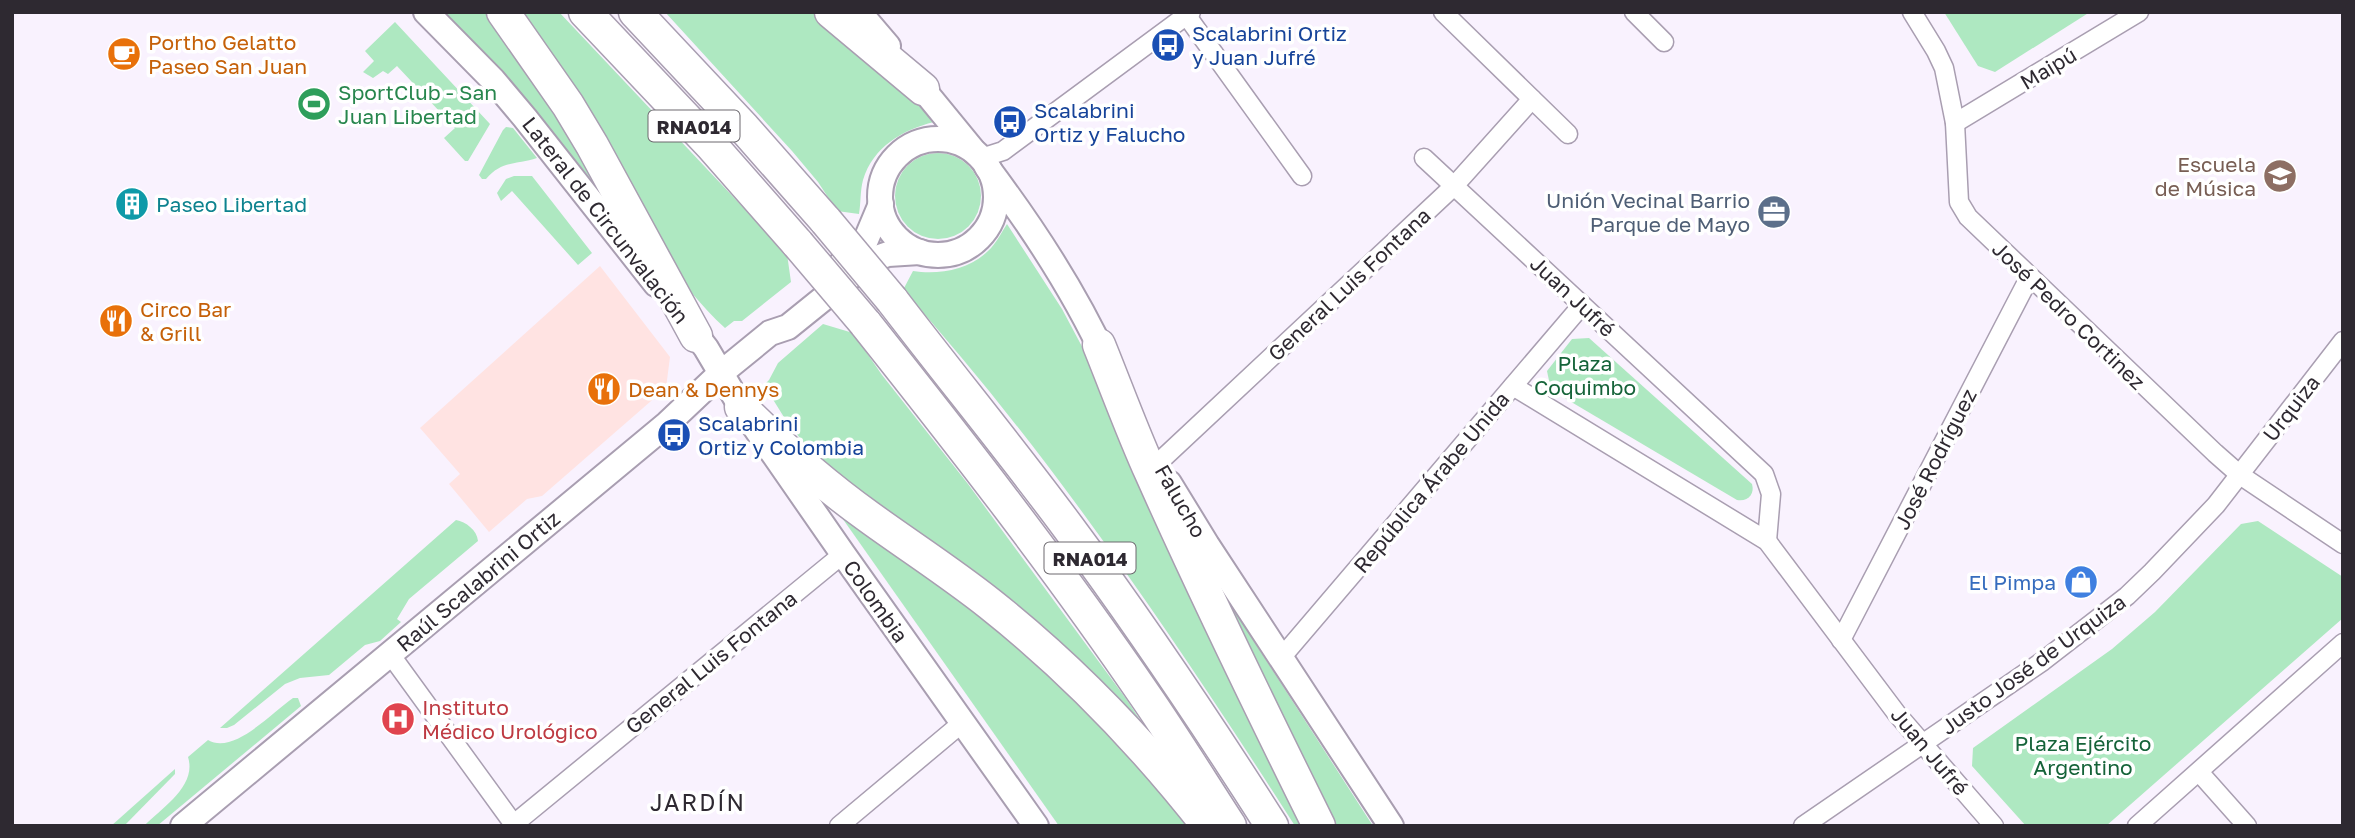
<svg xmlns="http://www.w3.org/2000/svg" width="2355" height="838" font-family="'Golos Text',sans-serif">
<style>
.commercial{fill:#ffe3e2}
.green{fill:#aee8c1}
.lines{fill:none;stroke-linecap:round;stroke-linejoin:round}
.street-casing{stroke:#a99eb1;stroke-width:21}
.secondary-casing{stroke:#a99eb1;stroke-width:28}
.highway-casing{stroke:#a99eb1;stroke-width:35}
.street{stroke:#fff;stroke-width:18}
.secondary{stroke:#fff;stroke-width:24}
.highway{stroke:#fff;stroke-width:32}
.highway-bridge-casing{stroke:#a99eb1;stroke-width:35;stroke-linecap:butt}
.highway-bridge{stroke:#fff;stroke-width:32}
.labels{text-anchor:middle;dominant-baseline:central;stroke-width:7;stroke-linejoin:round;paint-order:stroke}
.shield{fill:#fff;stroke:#6d696f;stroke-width:2}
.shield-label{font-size:19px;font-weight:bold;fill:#2e2931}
.transit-label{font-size:21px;fill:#164399;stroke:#fff;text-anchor:start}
.food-label{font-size:21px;fill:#c56008;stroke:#fff;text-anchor:start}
.street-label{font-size:21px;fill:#2e2931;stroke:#fff}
.leisure-label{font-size:21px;fill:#27864d;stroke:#fff;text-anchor:start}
.education-label{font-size:21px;fill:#785e54;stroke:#fff;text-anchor:end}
.service-label{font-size:21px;fill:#4e5e75;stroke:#fff;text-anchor:end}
.culture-label{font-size:21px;fill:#0d838f;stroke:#fff;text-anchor:start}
.park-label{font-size:21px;fill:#156339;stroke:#fff}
.shop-label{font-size:21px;fill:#366cbe;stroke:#fff;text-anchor:end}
.health-label{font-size:21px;fill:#be3a42;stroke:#fff;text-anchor:start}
.neighbourhood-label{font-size:23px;letter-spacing:2px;fill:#2e2931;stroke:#fff}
</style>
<rect width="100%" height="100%" fill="#f9f2fe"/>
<path class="commercial" d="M600,266L670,357L666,388L542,496L527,499L489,532L449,484L460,474L420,428Z"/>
<g class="green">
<path d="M444,12H485L509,43L624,219L515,87Z"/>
<path d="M513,12H559L787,254L791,282L742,321H734L725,328C680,287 649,233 618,181C583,125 548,69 513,12Z"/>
<path d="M665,12H817L877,61L934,122C902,130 873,147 863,180C860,191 861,203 859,214L837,211L818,182L792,151Z"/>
<path d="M1944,12H2090L1995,72L1978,66Z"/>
<path d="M395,22L490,124L468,161H465L444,138L455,128L397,66L388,74L383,71L373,78L363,72L374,61L365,51Z"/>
<path d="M506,127L513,128L537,158C517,165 502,160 486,179H482L479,175L503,130Z"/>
<circle cx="938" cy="196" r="43"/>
<path d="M514,176H532L592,253L578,265L512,191L501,201L497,193L506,179Z"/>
<path d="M1007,224L1062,309L1103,386L1310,826H1295C1176,640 1051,455 903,290L913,271C938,275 969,270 988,251C996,244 1001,233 1007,224Z"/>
<path d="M823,324L853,333L882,375L968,484L1035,575L1127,700L1159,749L812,453L787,422L764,385L769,380L778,363Z"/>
<path d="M1589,338L1752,484C1755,494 1748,502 1737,500L1551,390L1547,371L1572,339Z"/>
<path d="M840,515L853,523L992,623L1079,700L1191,826H1059Z"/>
<path d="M456,520C466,522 477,530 478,541L409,599L397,619L401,622L380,641L365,645L329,675L300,678L285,684L234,725L227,728H220Z"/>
<path d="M2258,521L2343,577V618L2106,826H2026L1972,766L1973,748L2112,649L2155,612L2241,524Z"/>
<path d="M1217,584L1373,826H1335Z"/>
<path d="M293,698H298L301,706L157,826H144C163,807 197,786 188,757L208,740C234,755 271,713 293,698Z"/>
<path d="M175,769V774L124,826H111Z"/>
</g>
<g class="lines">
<g class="street-casing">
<g id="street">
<path d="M1184,12L1302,176"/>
<path d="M1443,12L1568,134"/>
<path d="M1634,12L1664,42"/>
<path d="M1912,12L1936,51L1944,68L1955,123L1959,202L1968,217L2215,453L2240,475L2343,544"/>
<path d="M1955,123L2139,12"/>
<path d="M981,158L1003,151L1191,12"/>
<path d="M1424,158L1764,474L1771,494L1767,541"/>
<path d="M1513,386L1767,541L1897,714L1994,826"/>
<path d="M1158,463L1454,186L1532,99"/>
<path d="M1841,640L2029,278"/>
<path d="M390,654L515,826"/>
<path d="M1281,658L1582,305"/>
<path d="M2199,772L2247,826"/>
<path d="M514,824L843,554"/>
<path d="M839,826L962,723"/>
<path d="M1803,826L2043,661L2127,596L2152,572L2216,505L2343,341"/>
<path d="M2137,826L2343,643"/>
</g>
</g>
<g class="secondary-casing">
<g id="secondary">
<path d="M426,12L493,80L525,118L656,284"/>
<path d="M859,12L888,46"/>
<path d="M913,77L972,149"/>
<circle cx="938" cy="197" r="58"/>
<path d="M987,167C1033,228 1074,290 1106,360"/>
<path d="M840,265L865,242L881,204"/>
<path d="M685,321L706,348L741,407L843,554L1036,826"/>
<path d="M1169,483L1207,545L1391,826"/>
<path d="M183,826L667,424L721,373L770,333L788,327L871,260L888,254L920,252"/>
</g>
</g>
<g class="highway-casing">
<g id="highway">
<path d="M503,12L568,105L592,145L696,336"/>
<path d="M585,12L711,145L798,244"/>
<path d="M635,12L744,128L826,221"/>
<path d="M831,12L923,89"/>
<path d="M892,300C950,376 1011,450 1068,527C1140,624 1207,724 1272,826"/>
<path d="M865,323C962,445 1058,568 1146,697C1175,739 1202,783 1230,826"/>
<path d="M1099,345C1116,387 1132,431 1151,473C1204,592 1261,709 1319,826"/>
<path d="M741,407C781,447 823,484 869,517C909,546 951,573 990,604C1072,669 1143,743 1208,826"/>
</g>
</g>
<use href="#street" class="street"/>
<use href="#secondary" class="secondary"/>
<use href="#highway" class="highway"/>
<g class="highway-bridge-casing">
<g id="highway-bridge">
<path d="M826,221L892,300"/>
<path d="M798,244L865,323"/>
</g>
</g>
<use href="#highway-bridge" class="highway-bridge"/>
</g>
<defs>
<g id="bus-disc" transform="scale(1.75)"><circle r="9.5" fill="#1a4fb4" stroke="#fff"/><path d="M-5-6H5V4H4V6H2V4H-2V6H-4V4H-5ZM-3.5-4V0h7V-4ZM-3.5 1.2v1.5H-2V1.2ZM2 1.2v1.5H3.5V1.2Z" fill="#fff"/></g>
<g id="cafe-disc" transform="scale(1.75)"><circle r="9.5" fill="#e8710a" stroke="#fff"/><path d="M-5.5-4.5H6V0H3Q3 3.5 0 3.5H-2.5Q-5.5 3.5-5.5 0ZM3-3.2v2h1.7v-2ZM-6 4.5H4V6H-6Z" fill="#fff"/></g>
<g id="stadium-disc" transform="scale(1.75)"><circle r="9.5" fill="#2e9e5b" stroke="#fff"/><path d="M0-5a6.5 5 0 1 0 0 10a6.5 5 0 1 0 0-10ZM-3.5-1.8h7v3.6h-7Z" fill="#fff"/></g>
<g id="university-disc" transform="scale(1.75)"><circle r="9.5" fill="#8d6e63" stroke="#fff"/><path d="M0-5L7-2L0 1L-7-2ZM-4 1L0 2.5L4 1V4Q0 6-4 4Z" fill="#fff"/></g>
<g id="building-disc" transform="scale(1.75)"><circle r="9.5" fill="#0f9aa8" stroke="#fff"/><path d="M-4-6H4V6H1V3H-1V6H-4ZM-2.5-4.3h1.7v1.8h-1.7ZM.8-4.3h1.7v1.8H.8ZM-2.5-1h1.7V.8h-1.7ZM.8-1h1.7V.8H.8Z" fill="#fff"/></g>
<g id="office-disc" transform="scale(1.75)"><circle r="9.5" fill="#5c6f8a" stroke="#fff"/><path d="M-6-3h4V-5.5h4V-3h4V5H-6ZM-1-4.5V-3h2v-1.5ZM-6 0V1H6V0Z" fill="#fff"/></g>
<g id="restaurant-disc" transform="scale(1.75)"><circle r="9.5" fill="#e8710a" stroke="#fff"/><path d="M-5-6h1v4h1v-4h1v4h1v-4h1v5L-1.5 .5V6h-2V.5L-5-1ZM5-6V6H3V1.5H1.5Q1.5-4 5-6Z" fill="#fff"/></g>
<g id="shop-disc" transform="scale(1.75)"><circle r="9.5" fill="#3f7fe0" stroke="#fff"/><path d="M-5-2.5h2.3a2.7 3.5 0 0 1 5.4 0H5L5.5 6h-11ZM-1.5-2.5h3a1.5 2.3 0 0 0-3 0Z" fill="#fff"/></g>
<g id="hospital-disc" transform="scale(1.75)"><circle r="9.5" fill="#e0444e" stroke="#fff"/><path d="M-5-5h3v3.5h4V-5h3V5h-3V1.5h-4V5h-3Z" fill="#fff"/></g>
</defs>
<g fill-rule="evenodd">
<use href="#bus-disc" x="1168" y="45"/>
<use href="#cafe-disc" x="124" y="54"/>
<use href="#stadium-disc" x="314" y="104"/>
<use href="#bus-disc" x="1010" y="122"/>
<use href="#university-disc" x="2280" y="176"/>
<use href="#building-disc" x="132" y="204"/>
<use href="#office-disc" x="1774" y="212"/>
<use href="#restaurant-disc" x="116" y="321"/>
<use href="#restaurant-disc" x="604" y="389"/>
<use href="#bus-disc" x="674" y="435"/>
<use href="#shop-disc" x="2081" y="582"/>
<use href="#hospital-disc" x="398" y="719"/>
</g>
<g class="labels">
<g class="shield">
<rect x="648.5" y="110.5" width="91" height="31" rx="5"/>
<rect x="1044.5" y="542.5" width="91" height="31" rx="5"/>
</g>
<g class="shield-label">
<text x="694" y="126">RNA014</text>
<text x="1090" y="558">RNA014</text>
</g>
<g class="transit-label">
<text x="1192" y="33">Scalabrini Ortiz<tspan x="1192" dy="24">y Juan Jufré</tspan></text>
<text x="1034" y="110">Scalabrini<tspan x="1034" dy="24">Ortiz y Falucho</tspan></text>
<text x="698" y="423">Scalabrini<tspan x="698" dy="24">Ortiz y Colombia</tspan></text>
</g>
<g class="food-label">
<text x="148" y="42">Portho Gelatto<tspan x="148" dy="24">Paseo San Juan</tspan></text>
<text x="140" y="309">Circo Bar<tspan x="140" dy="24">&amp; Grill</tspan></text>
<text x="628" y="389">Dean &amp; Dennys</text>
</g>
<g class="street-label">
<text transform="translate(2048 68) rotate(-31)">Maipú</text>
<text transform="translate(606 220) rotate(52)">Lateral de Circunvalación</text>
<text transform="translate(1349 284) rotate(-43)">General Luis Fontana</text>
<text transform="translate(1573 296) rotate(43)">Juan Jufré</text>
<text transform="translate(2069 315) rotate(44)">José Pedro Cortinez</text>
<text transform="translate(2291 408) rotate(-52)">Urquiza</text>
<text transform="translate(1935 459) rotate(-63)">José Rodríguez</text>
<text transform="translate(1431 482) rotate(-50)">República Árabe Unida</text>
<text transform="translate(1181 501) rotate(60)">Falucho</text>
<text transform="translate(478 581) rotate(-40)">Raúl Scalabrini Ortiz</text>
<text transform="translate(876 601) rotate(55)">Colombia</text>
<text transform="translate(711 662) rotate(-39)">General Luis Fontana</text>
<text transform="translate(2033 664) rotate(-36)">Justo José de Urquiza</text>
<text transform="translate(1930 751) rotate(50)">Juan Jufré</text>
</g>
<g class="leisure-label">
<text x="338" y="92">SportClub - San<tspan x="338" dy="24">Juan Libertad</tspan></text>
</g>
<g class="education-label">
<text x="2256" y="164">Escuela<tspan x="2256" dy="24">de Música</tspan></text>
</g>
<g class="service-label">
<text x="1750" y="200">Unión Vecinal Barrio<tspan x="1750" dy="24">Parque de Mayo</tspan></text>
</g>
<g class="culture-label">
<text x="156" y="204">Paseo Libertad</text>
</g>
<g class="park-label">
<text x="1585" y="363">Plaza<tspan x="1585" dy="24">Coquimbo</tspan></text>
<text x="2083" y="743">Plaza Ejército<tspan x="2083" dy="24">Argentino</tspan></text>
</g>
<g class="shop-label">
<text x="2056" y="582">El Pimpa</text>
</g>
<g class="health-label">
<text x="422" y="707">Instituto<tspan x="422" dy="24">Médico Urológico</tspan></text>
</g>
<g class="neighbourhood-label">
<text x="698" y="802">JARDÍN</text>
</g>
</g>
<rect width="2355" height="838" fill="none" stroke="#2e2931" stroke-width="28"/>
</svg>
